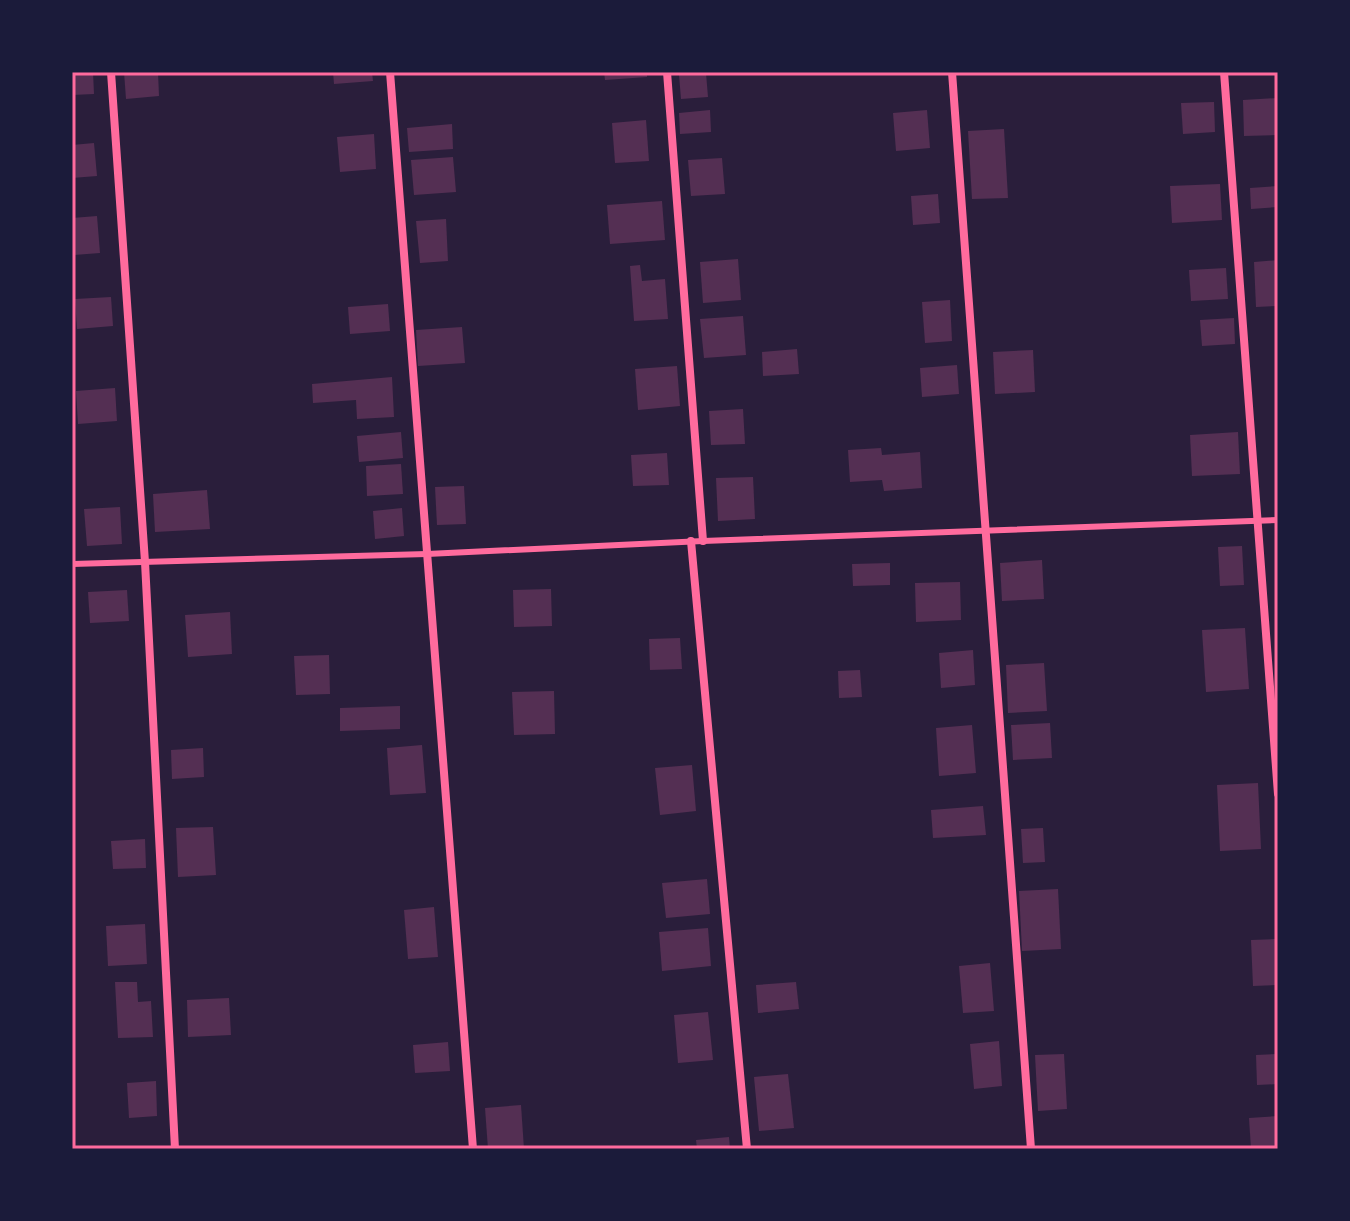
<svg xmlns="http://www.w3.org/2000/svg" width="1350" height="1221" font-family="'PT Sans',sans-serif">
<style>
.green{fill:#2a1e3b}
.building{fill:#542f53}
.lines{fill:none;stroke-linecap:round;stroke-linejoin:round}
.service{stroke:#ff6b9d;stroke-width:6}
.minor{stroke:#ff6b9d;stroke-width:8}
.neatline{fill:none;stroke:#ff6b9d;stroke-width:3}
</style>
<rect width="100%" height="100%" fill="#1b1b3a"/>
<rect class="green" x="72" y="72" width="1206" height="1077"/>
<g class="building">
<path d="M72,72H93L94,94L72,95Z"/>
<path d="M124,72H158L159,96L126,99Z"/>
<path d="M333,72H372L373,81L334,84Z"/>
<path d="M604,72H647V77L605,80Z"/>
<path d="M706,73L708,97L681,99L679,75Z"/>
<path d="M1278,98V135L1244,136L1243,100Z"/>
<path d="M1214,102L1215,132L1183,134L1181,103Z"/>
<path d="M710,110L711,132L680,134L679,113Z"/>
<path d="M927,110L930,148L896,151L893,113Z"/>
<path d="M646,120L649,161L615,163L612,123Z"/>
<path d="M452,124L453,149L409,152L407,128Z"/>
<path d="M1004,129L1008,198L972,199L968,131Z"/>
<path d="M374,134L376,169L340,172L337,137Z"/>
<path d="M94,143L97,176L72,178V145Z"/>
<path d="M453,157L456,192L414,195L411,160Z"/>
<path d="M722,158L725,194L691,196L688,160Z"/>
<path d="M1220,184L1222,220L1172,223L1170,186Z"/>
<path d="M1278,186V207L1251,209L1250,188Z"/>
<path d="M938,194L940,223L913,225L911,196Z"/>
<path d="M662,201L665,240L610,244L607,205Z"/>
<path d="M97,216L100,253L74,255L72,218Z"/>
<path d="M446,219L448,261L420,263L416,221Z"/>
<path d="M738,259L741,300L703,303L700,262Z"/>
<path d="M1278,260V306L1256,307L1254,262Z"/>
<path d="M640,265L642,281L665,279L668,319L634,321L630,266Z"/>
<path d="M1226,268L1228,299L1191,301L1189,270Z"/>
<path d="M111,297L113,326L77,329L75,299Z"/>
<path d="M950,300L952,341L925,343L922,302Z"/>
<path d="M388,304L390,331L350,334L348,307Z"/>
<path d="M743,316L746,355L704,358L700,319Z"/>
<path d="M1234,318L1235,344L1202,346L1200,320Z"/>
<path d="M462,327L465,363L418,366L416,330Z"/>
<path d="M797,349L799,374L763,376L762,352Z"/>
<path d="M1033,350L1035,392L995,394L993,352Z"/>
<path d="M957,365L959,394L922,397L920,368Z"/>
<path d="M677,366L680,406L638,410L635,369Z"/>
<path d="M392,377L394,417L357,419L356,400L313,403L312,384Z"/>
<path d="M115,388L117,421L78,424L76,391Z"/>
<path d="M743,409L745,444L711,445L709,411Z"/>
<path d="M401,432L403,458L359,462L357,436Z"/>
<path d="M1238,432L1240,474L1192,476L1190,435Z"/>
<path d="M881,448L882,455L920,452L922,488L884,491L882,480L850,482L848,450Z"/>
<path d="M667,453L669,485L633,486L631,455Z"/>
<path d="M401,464L403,494L367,496L366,466Z"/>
<path d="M753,477L755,519L718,521L716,478Z"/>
<path d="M464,486L466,524L437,525L435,487Z"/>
<path d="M207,490L210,529L155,532L153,494Z"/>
<path d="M120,507L122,544L87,546L84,509Z"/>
<path d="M402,508L404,536L375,539L373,511Z"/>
<path d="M1242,546L1244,585L1220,586L1218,547Z"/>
<path d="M1042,560L1044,599L1002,601L1000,563Z"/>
<path d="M890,563V585L853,586L852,564Z"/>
<path d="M960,582L961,620L916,622L915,583Z"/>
<path d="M551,589L552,626L514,627L513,590Z"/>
<path d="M127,590L129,621L90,623L88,592Z"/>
<path d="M230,612L232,654L188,657L185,615Z"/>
<path d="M1245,628L1249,689L1206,692L1202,630Z"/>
<path d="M680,638L682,669L650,670L649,639Z"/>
<path d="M973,650L975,685L941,688L939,653Z"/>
<path d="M329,655L330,694L296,695L294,656Z"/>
<path d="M1044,663L1047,711L1008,713L1006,665Z"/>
<path d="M860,670L862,697L839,698L838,671Z"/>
<path d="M554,691L555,734L514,735L512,692Z"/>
<path d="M400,706V729L340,731V708Z"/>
<path d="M1050,723L1052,758L1013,760L1011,725Z"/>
<path d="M972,725L976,773L939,776L936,728Z"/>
<path d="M422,745L426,793L390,795L387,748Z"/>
<path d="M203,748L204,777L172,779L171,750Z"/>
<path d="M692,765L696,811L660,815L655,768Z"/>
<path d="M1258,783L1261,849L1220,851L1217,785Z"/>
<path d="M983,806L986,835L933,838L931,810Z"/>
<path d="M213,827L216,875L178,877L176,828Z"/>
<path d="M1043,828L1045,862L1023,863L1021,829Z"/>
<path d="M145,839L146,868L113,869L111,841Z"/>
<path d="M707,879L710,914L666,918L662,883Z"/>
<path d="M1058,889L1061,949L1022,951L1019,891Z"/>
<path d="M434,907L438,957L408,959L404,910Z"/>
<path d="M145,924L147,964L108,966L106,926Z"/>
<path d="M708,928L711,966L662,971L659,932Z"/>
<path d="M1275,939L1277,985L1253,986L1251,940Z"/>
<path d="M990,963L994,1011L963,1013L959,966Z"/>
<path d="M115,982H137L138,1002L151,1001L153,1037L118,1038Z"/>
<path d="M796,982L799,1009L758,1013L756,985Z"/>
<path d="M229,998L231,1035L188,1037L187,1000Z"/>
<path d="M708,1012L713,1060L678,1063L674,1015Z"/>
<path d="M999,1041L1002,1086L974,1089L970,1044Z"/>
<path d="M448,1042L450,1071L415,1073L413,1045Z"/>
<path d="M1064,1054L1067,1109L1038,1111L1035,1055Z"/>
<path d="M1278,1054V1084L1257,1085L1256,1055Z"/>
<path d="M788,1074L794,1128L759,1131L754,1077Z"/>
<path d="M156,1081L157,1116L129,1118L127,1083Z"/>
<path d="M521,1105L524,1149H488L485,1108Z"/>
<path d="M1278,1116V1149H1251L1249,1118Z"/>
<path d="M729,1137L730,1149H697L696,1140Z"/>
</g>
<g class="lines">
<path class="service" d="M72,564L427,554L703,541L1278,520"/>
<g class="minor">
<path d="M111,72L145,562L175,1149"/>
<path d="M390,72L473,1149"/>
<path d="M667,72L703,541"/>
<path d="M952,72L1031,1149"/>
<path d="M1224,72L1278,794"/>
<path d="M691,541L747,1149"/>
</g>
</g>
<rect width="1350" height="1221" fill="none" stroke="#1b1b3a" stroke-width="148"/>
<rect x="74" y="74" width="1202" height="1073" class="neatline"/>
</svg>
